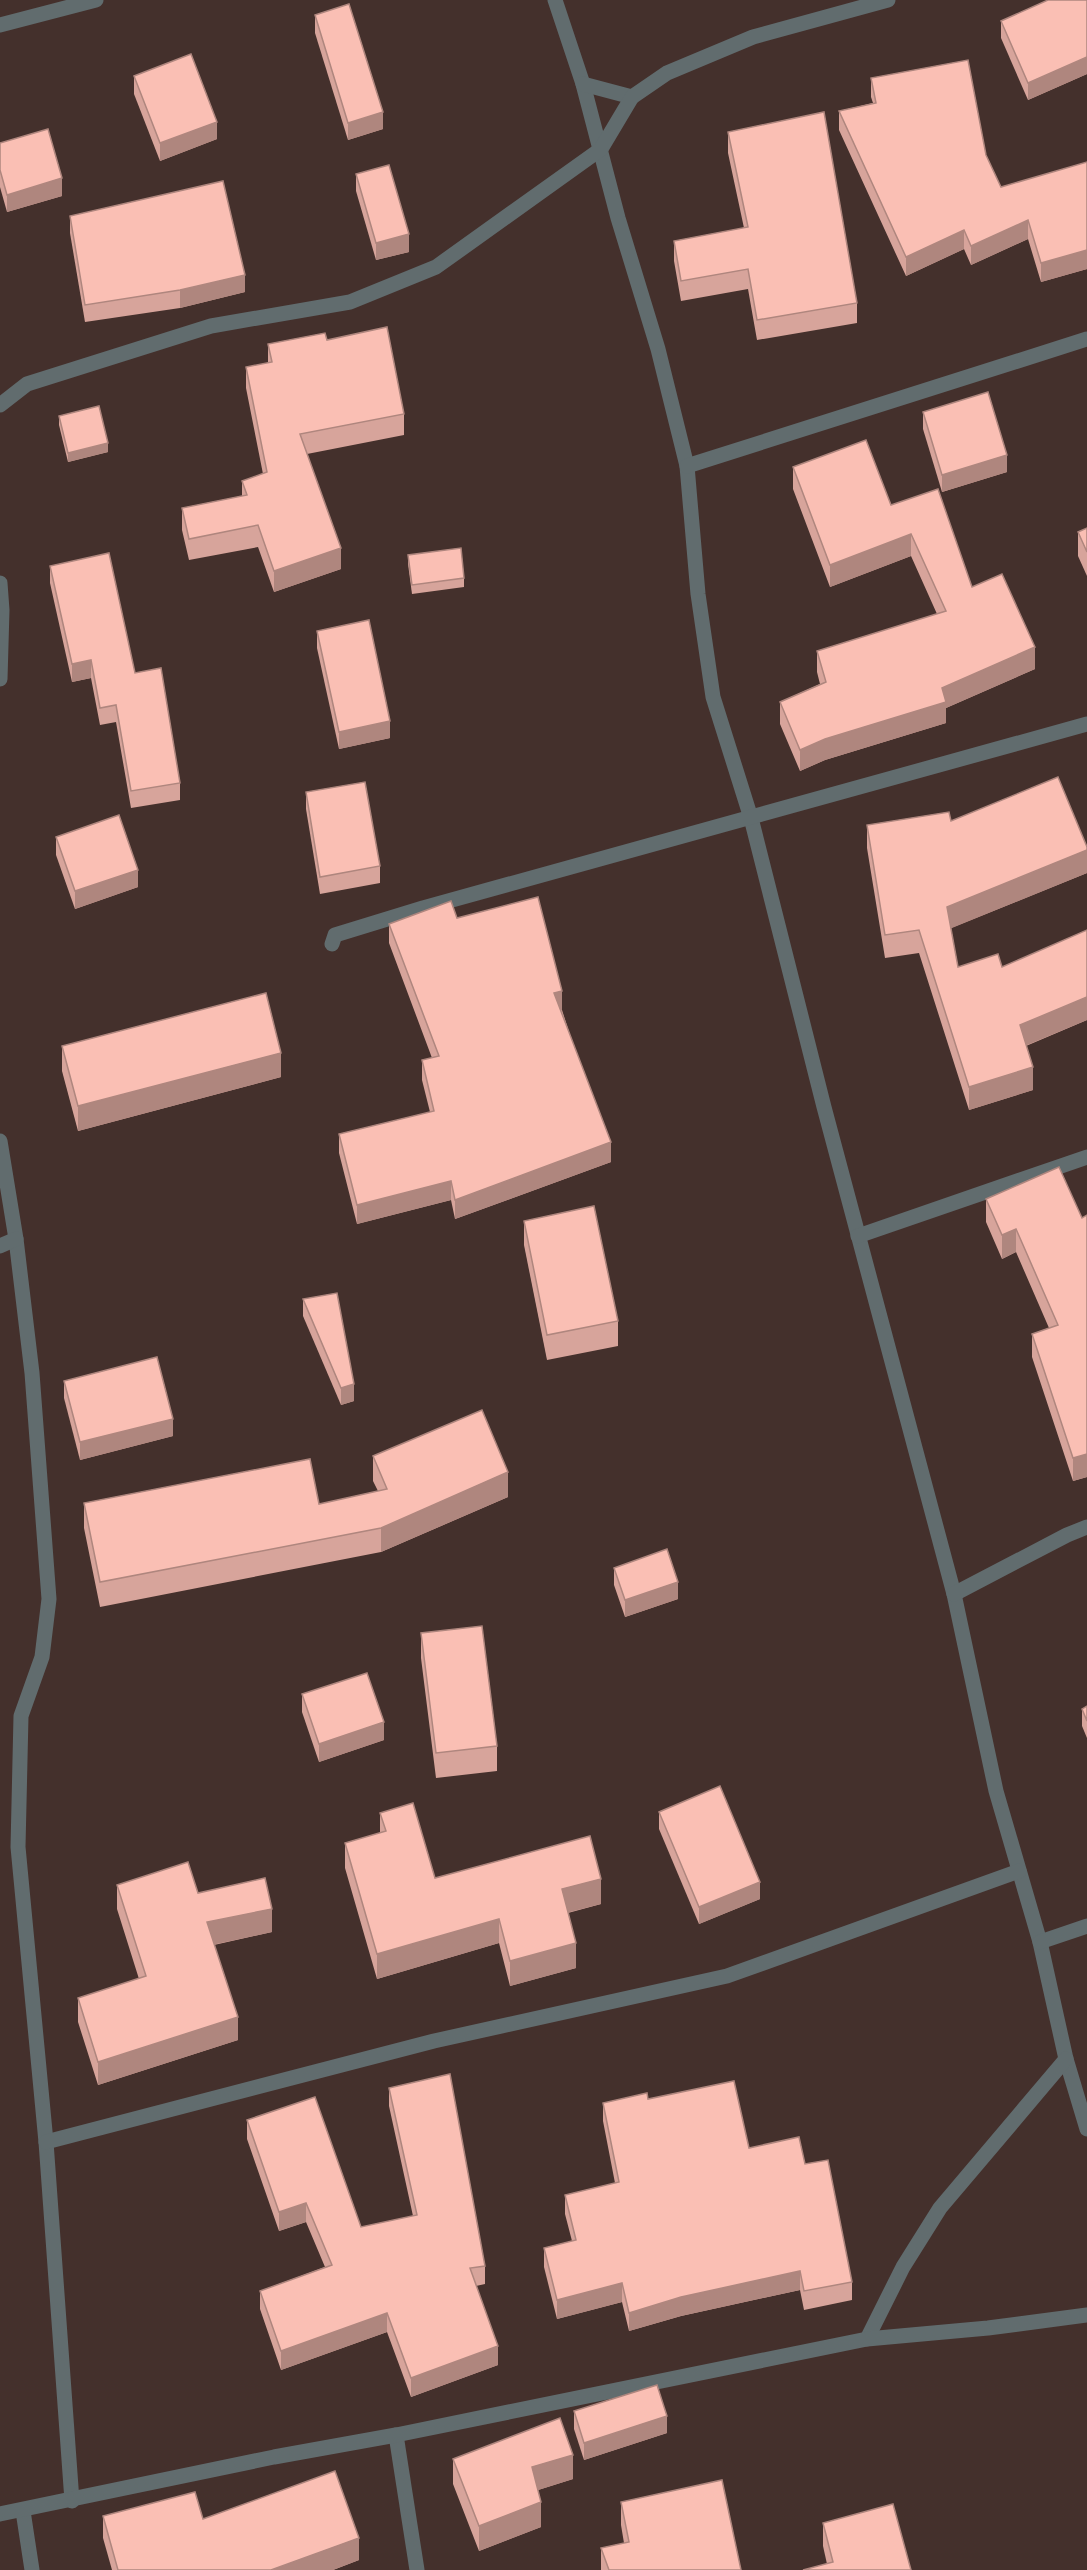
<svg xmlns="http://www.w3.org/2000/svg" width="1087" height="2570" font-family="Rubik,sans-serif">
<style>
.lines{fill:none;stroke-linecap:round;stroke-linejoin:round}
.minor{stroke:#616c6e;stroke-width:15}
.wall{fill:#d7a49b}
.shaded-wall{fill:#af867e}
.building{fill:#fabfb4;stroke:#af867e;stroke-width:1.5}
</style>
<rect width="100%" height="100%" fill="#44302c"/>
<g class="lines">
<g class="minor">
<path d="M555,0L583,84L618,218L658,349L687,466L698,594L713,697L751,818L824,1107L954,1594L996,1791L1040,1942L1066,2059L1087,2129"/>
<path d="M0,25L96,0"/>
<path d="M583,84L632,97"/>
<path d="M0,405L27,384L211,326L350,302L436,267L601,149L632,97L667,73L753,37L888,0"/>
<path d="M687,466L1087,339"/>
<path d="M0,583L2,610L0,679"/>
<path d="M332,944L335,935L423,908L1087,724"/>
<path d="M0,1141L16,1239L32,1373L49,1599L42,1657L21,1716L18,1847L46,2142L72,2501"/>
<path d="M858,1236L1087,1157"/>
<path d="M0,1246L16,1239"/>
<path d="M954,1594L1067,1535L1087,1527"/>
<path d="M1040,1942L1087,1926"/>
<path d="M46,2142L434,2041L727,1976L1019,1871"/>
<path d="M867,2339L903,2267L940,2208L1066,2059"/>
<path d="M396,2435L417,2570"/>
<path d="M23,2511L32,2570"/>
<path d="M0,2514L274,2457L396,2435L867,2339L988,2328L1087,2315"/>
</g>
</g>
<g class="wall">
<path d="M1087,0V74L1028,100L1001,38V21Z"/>
<path d="M315,15L383,129L348,140L315,33Z"/>
<path d="M134,76L217,139L160,161L134,94Z"/>
<path d="M871,78L986,155L1001,187L1087,162V269L1041,282L1028,239L971,265L964,249L906,276L839,130V111L873,103L871,97Z"/>
<path d="M728,132L857,303V323L757,340L748,289L681,301L674,261V241L744,228L728,153Z"/>
<path d="M0,143L62,196L7,212L0,187Z"/>
<path d="M356,174L409,252L376,260L356,191Z"/>
<path d="M70,216L245,292L180,308L85,322L70,233Z"/>
<path d="M327,340L404,414V435L307,454L341,569L274,592L258,547L189,560L182,530V508L242,496V481L263,474L246,388V367L268,363V344Z"/>
<path d="M923,412L1007,472L942,492L923,429Z"/>
<path d="M59,416L108,452L68,462L59,425Z"/>
<path d="M793,467L891,505L972,587L1035,669L946,708V723L825,760L800,771L780,724V702L820,684L817,672V651L937,614L911,556L830,587L793,489Z"/>
<path d="M1078,532L1087,552V576L1078,556Z"/>
<path d="M408,555L464,578V587L412,594L408,564Z"/>
<path d="M50,566L135,673L180,783V800L131,808L116,722L100,725L91,678L72,682L50,583Z"/>
<path d="M317,631L390,738L339,749L317,648Z"/>
<path d="M306,792L380,866V883L320,894L306,809Z"/>
<path d="M867,825L1087,873L951,928L958,967H1002L1087,930V1020L1026,1046L1033,1090L969,1110L919,953L885,958L867,848Z"/>
<path d="M56,837L138,887L75,909L56,855Z"/>
<path d="M457,918L562,1010L611,1162L455,1219L451,1200L357,1224L339,1153V1134L430,1112L422,1080V1060L432,1058L389,943V924Z"/>
<path d="M62,1046L281,1077L78,1131L62,1071Z"/>
<path d="M986,1199L1082,1218L1087,1215V1477L1073,1481L1032,1357V1334L1049,1328L1016,1252L1002,1259L986,1222Z"/>
<path d="M524,1221L618,1321V1346L547,1360L524,1245Z"/>
<path d="M303,1299L354,1401L341,1405L303,1316Z"/>
<path d="M64,1381L173,1436L80,1460L64,1398Z"/>
<path d="M373,1456L508,1497L381,1552L100,1607L84,1528V1503L319,1504L378,1491L373,1481Z"/>
<path d="M614,1568L678,1599L625,1617L614,1585Z"/>
<path d="M421,1633L497,1746V1771L436,1778L421,1658Z"/>
<path d="M302,1694L384,1740L319,1762L302,1712Z"/>
<path d="M1087,1706V1738L1082,1726V1709Z"/>
<path d="M659,1812L760,1899L699,1924L659,1829Z"/>
<path d="M380,1813L435,1878L601,1904L568,1913L576,1968L510,1986L499,1943L377,1979L345,1868V1843L380,1833Z"/>
<path d="M117,1885L198,1893L272,1932L214,1945L238,2040L98,2085L78,2022V1998L139,1979L117,1909Z"/>
<path d="M389,2088L485,2266V2284L476,2286L498,2365L411,2397L387,2332L281,2370L260,2309V2291L325,2267L306,2222L279,2231L247,2139V2120L361,2227L413,2216L389,2106Z"/>
<path d="M648,2099L749,2148L805,2164L852,2282V2300L804,2310L800,2290L681,2316L629,2331L622,2302L557,2319L544,2267V2248L572,2241L565,2214V2195L615,2183L603,2121V2103Z"/>
<path d="M574,2411L667,2433L584,2460L574,2429Z"/>
<path d="M453,2459L573,2479L538,2490L541,2527L479,2551L453,2484Z"/>
<path d="M621,2502L741,2570H601V2548L624,2543L621,2525Z"/>
<path d="M103,2516L203,2519L359,2560L333,2570H112L103,2538Z"/>
<path d="M823,2523L911,2570L827,2564L823,2546Z"/>
</g>
<g class="shaded-wall">
<path d="M1087,57V74L1028,100V83Z"/>
<path d="M383,112V129L348,140V123Z"/>
<path d="M217,122V139L160,161V143Z"/>
<path d="M62,178V196L7,212V195Z"/>
<path d="M1028,220V239L971,265V246Z"/>
<path d="M964,230V249L906,276V257Z"/>
<path d="M409,234V252L376,260V243Z"/>
<path d="M1087,250V269L1041,282V263Z"/>
<path d="M245,275V292L180,308V290Z"/>
<path d="M108,443V452L68,462V453Z"/>
<path d="M1007,455V472L942,492V475Z"/>
<path d="M911,534V556L830,587V565Z"/>
<path d="M341,548V569L274,592V571Z"/>
<path d="M1035,647V669L946,708V723L825,760L800,771V750Z"/>
<path d="M91,660V678L72,682V664Z"/>
<path d="M390,721V738L339,749V732Z"/>
<path d="M1087,850V873L947,930V907Z"/>
<path d="M138,870V887L75,909V891Z"/>
<path d="M562,991V1010L554,1012V993Z"/>
<path d="M1087,997V1020L1020,1048V1025Z"/>
<path d="M281,1053V1077L78,1131V1106Z"/>
<path d="M1033,1067V1090L969,1110V1087Z"/>
<path d="M611,1142V1162L455,1219V1200Z"/>
<path d="M451,1181V1200L357,1224V1205Z"/>
<path d="M1016,1229V1252L1002,1259V1235Z"/>
<path d="M354,1384V1401L341,1405V1388Z"/>
<path d="M173,1419V1436L80,1460V1442Z"/>
<path d="M1087,1454V1477L1073,1481V1458Z"/>
<path d="M508,1472V1497L381,1552V1528Z"/>
<path d="M678,1582V1599L625,1617V1600Z"/>
<path d="M384,1722V1740L319,1762V1744Z"/>
<path d="M601,1879V1904L562,1914V1889Z"/>
<path d="M760,1882V1899L699,1924V1907Z"/>
<path d="M272,1909V1932L207,1946V1922Z"/>
<path d="M499,1919V1943L377,1979V1954Z"/>
<path d="M576,1943V1968L510,1986V1961Z"/>
<path d="M238,2017V2040L98,2085V2062Z"/>
<path d="M306,2203V2222L279,2231V2212Z"/>
<path d="M800,2271V2290L681,2316L629,2331V2313L681,2297Z"/>
<path d="M622,2283V2302L557,2319V2300Z"/>
<path d="M387,2313V2332L281,2370V2351Z"/>
<path d="M498,2346V2365L411,2397V2378Z"/>
<path d="M667,2416V2433L584,2460V2443Z"/>
<path d="M573,2455V2479L532,2492V2467Z"/>
<path d="M541,2502V2527L479,2551V2526Z"/>
<path d="M359,2538V2560L333,2570H271Z"/>
</g>
<g class="building">
<path d="M1048,0H1087V57L1028,83L1001,21Z"/>
<path d="M349,4L383,112L348,123L315,15Z"/>
<path d="M191,54L217,122L160,143L134,76Z"/>
<path d="M968,60L986,155L1001,187L1087,162V250L1041,263L1028,220L971,246L964,230L906,257L839,111L876,103L871,78Z"/>
<path d="M824,112L857,303L757,320L748,269L681,281L674,241L748,227L728,132Z"/>
<path d="M48,129L62,178L7,195L0,170V143Z"/>
<path d="M389,165L409,234L376,243L356,174Z"/>
<path d="M223,181L245,275L180,290L85,305L70,216Z"/>
<path d="M387,327L404,414L300,434L341,548L274,571L258,525L189,539L182,508L247,495L242,481L267,472L246,367L272,362L268,344L325,333L327,340Z"/>
<path d="M988,392L1007,455L942,475L923,412Z"/>
<path d="M99,406L108,443L68,453L59,416Z"/>
<path d="M866,440L891,505L938,489L972,587L1002,574L1035,647L942,688L946,702L825,739L800,750L780,702L826,682L817,651L946,611L911,534L830,565L793,467Z"/>
<path d="M1087,528V552L1078,532Z"/>
<path d="M461,548L464,578L412,585L408,555Z"/>
<path d="M109,553L135,673L161,668L180,783L131,791L116,705L100,708L91,660L72,664L50,566Z"/>
<path d="M369,620L390,721L339,732L317,631Z"/>
<path d="M1058,777L1087,847V850L947,907L958,967L998,954L1002,967L1087,930V997L1020,1025L1033,1067L969,1087L919,930L885,935L867,825L949,812L951,821Z"/>
<path d="M365,782L380,866L320,877L306,792Z"/>
<path d="M119,815L138,870L75,891L56,837Z"/>
<path d="M538,897L562,991L554,993L611,1142L455,1200L451,1181L357,1205L339,1134L434,1111L422,1060L439,1056L389,924L451,901L457,918Z"/>
<path d="M266,993L281,1053L78,1106L62,1046Z"/>
<path d="M1059,1167L1082,1218L1087,1215V1454L1073,1458L1032,1334L1058,1325L1016,1229L1002,1235L986,1199Z"/>
<path d="M594,1206L618,1321L547,1335L524,1221Z"/>
<path d="M337,1293L354,1384L341,1388L303,1299Z"/>
<path d="M157,1357L173,1419L80,1442L64,1381Z"/>
<path d="M482,1410L508,1472L381,1528L100,1582L84,1503L310,1459L319,1504L387,1489L373,1456Z"/>
<path d="M667,1549L678,1582L625,1600L614,1568Z"/>
<path d="M482,1626L497,1746L436,1753L421,1633Z"/>
<path d="M367,1673L384,1722L319,1744L302,1694Z"/>
<path d="M1087,1706V1721L1082,1709Z"/>
<path d="M720,1786L760,1882L699,1907L659,1812Z"/>
<path d="M413,1803L435,1878L590,1836L601,1879L562,1889L576,1943L510,1961L499,1919L377,1954L345,1843L386,1831L380,1813Z"/>
<path d="M188,1862L198,1893L265,1878L272,1909L207,1922L238,2017L98,2062L78,1998L146,1976L117,1885Z"/>
<path d="M450,2074L485,2266L470,2268L498,2346L411,2378L387,2313L281,2351L260,2291L332,2265L306,2203L279,2212L247,2120L315,2097L361,2227L417,2215L389,2088Z"/>
<path d="M734,2081L749,2148L799,2137L805,2164L828,2160L852,2282L804,2291L800,2271L681,2297L629,2313L622,2283L557,2300L544,2248L576,2240L565,2195L619,2182L603,2103L647,2093L648,2099Z"/>
<path d="M657,2385L667,2416L584,2443L574,2411Z"/>
<path d="M560,2418L573,2455L532,2467L541,2502L479,2526L453,2459Z"/>
<path d="M335,2471L359,2538L271,2570H118L103,2516L195,2492L203,2519Z"/>
<path d="M722,2480L741,2570H609L601,2548L629,2542L621,2502Z"/>
<path d="M893,2504L911,2570H803L833,2562L823,2523Z"/>
</g>
</svg>
